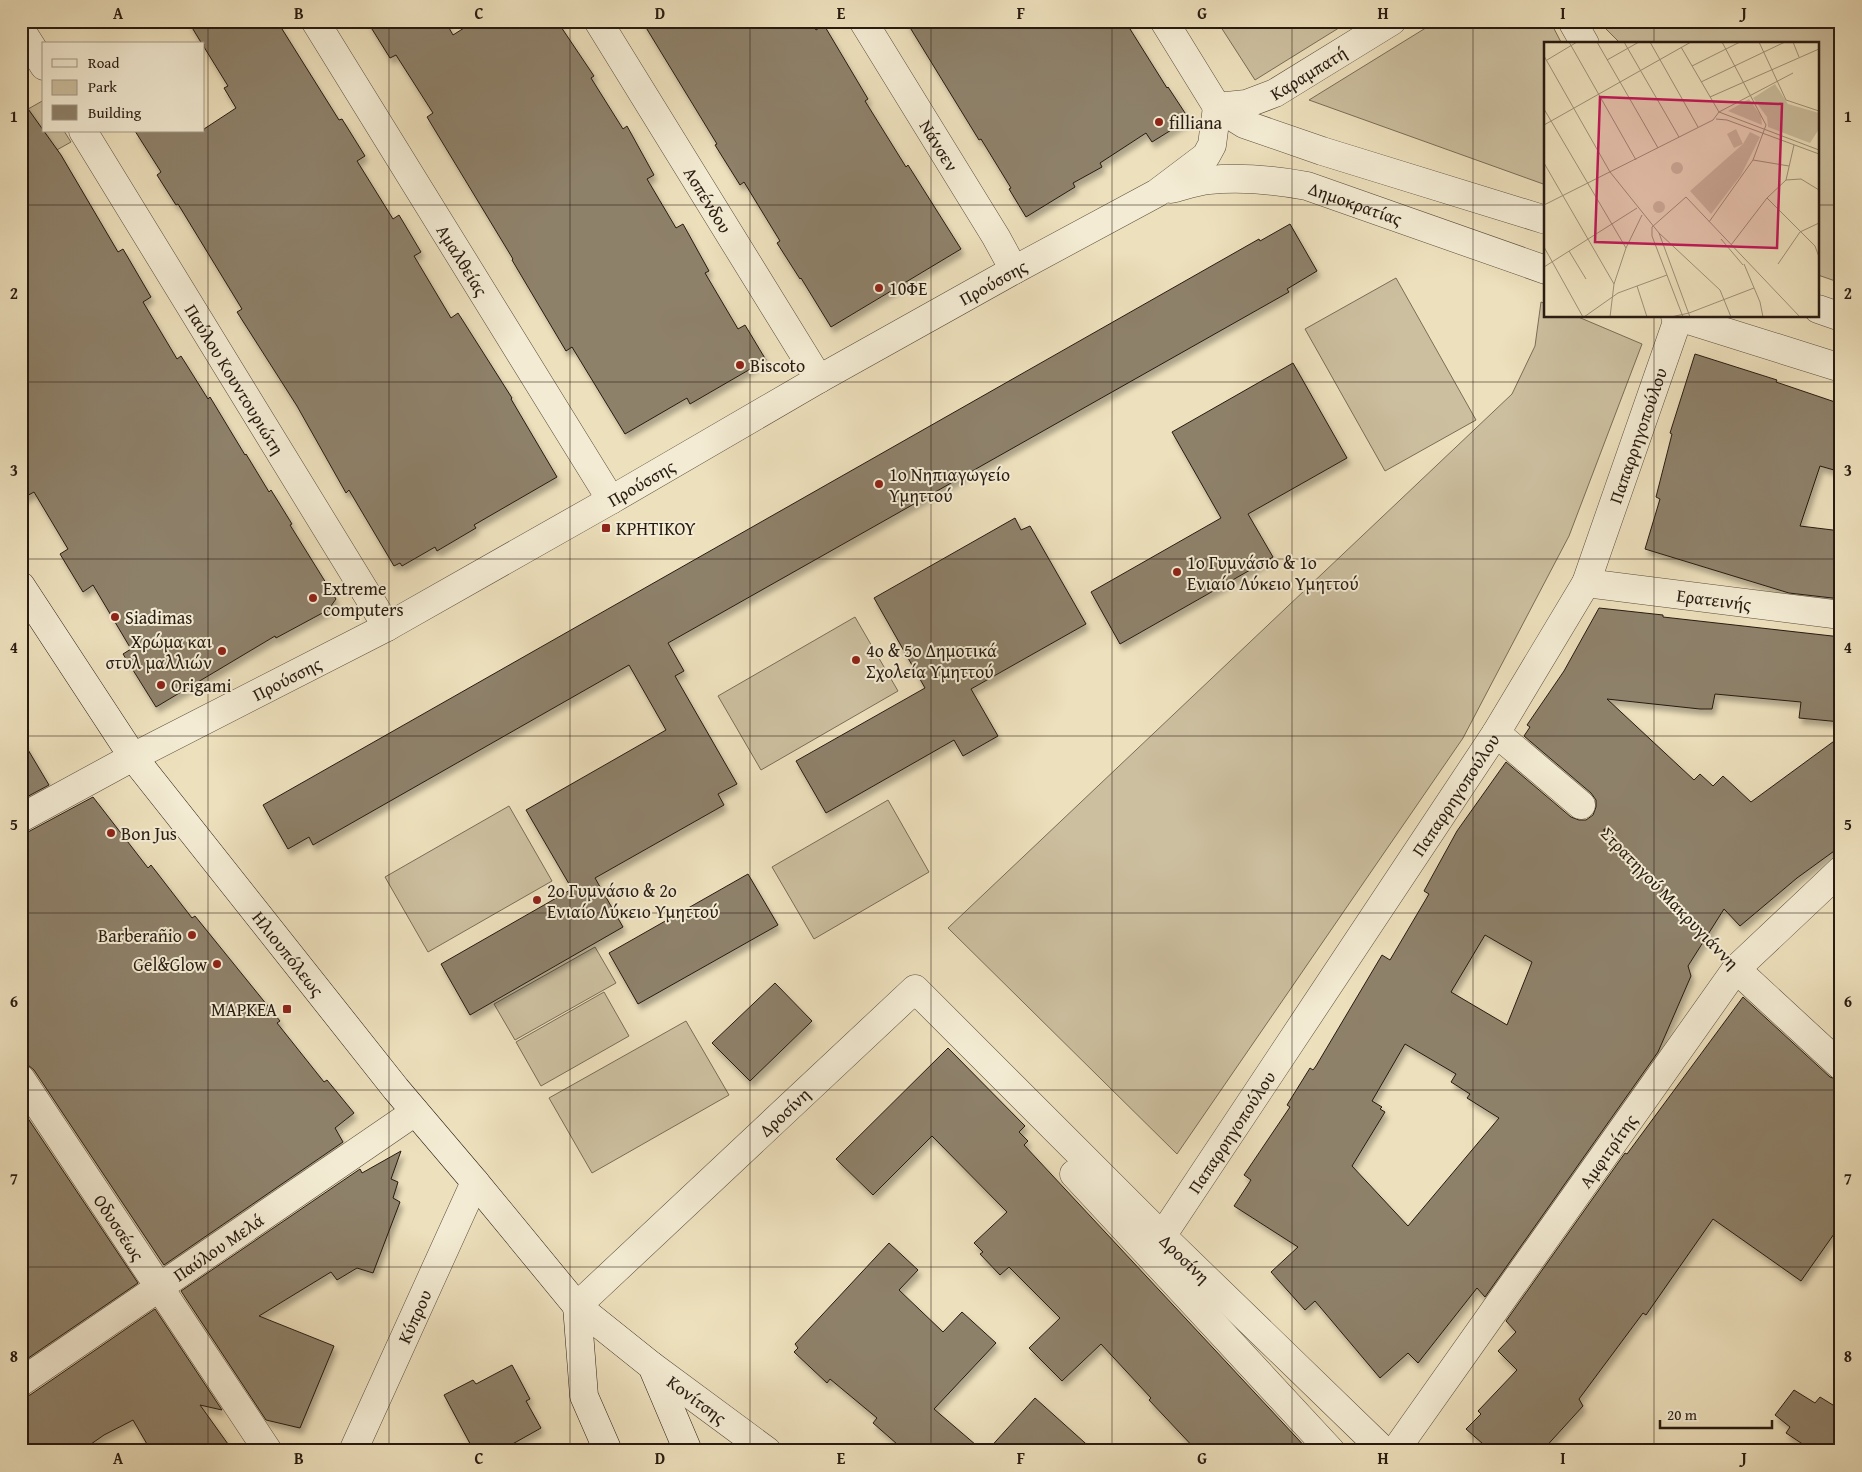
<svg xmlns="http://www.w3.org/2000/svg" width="1862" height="1472" font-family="'Gentium Book Plus',serif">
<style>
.green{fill:#ccbf9f;stroke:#7a6d58}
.building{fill:#8e816a;stroke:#281b11;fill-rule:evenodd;filter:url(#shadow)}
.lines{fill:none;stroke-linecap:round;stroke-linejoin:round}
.minor-casing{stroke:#594c3c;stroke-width:29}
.tertiary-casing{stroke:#594c3c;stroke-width:29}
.secondary-casing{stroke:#281b11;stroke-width:29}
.path{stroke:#281b11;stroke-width:3;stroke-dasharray:4 2.5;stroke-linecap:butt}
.minor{stroke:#f3ebd3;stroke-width:28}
.tertiary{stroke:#f3ebd3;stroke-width:28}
.secondary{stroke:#f3ebd3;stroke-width:28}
.grid{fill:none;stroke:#281b11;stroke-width:1;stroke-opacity:0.55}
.poi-dot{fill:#8f2418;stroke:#f3ebd3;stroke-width:2}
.labels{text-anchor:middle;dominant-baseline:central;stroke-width:4;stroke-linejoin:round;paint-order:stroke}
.street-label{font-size:18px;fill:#281b11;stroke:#f3ebd3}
.poi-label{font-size:18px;fill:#281b11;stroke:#f3ebd3;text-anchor:start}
.inset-road{fill:none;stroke:#9e9178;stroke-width:1}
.view{fill:#c2185b;fill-opacity:0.15;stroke:#c2185b;stroke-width:2.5}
.inset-edge{fill:none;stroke:#281b11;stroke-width:2.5}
.neatline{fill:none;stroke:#281b11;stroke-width:2}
.grid-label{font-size:16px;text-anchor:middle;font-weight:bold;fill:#281b11}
</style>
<defs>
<filter id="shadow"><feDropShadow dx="3" dy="5.5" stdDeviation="2.5" flood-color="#0004"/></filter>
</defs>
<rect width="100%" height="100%" fill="#ede0bc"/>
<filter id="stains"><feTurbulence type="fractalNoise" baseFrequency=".004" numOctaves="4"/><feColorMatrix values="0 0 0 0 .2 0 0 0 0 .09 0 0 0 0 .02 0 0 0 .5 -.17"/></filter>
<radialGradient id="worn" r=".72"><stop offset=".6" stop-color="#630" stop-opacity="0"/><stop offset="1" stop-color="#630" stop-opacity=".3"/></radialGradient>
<g class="green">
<path d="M1217,21H1350L1255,80Z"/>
<path d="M1437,21H1550L1562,44H1546V185L1309,100Z"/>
<path d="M1598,21H1841V283L1818,275V44H1621Z"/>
<path d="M44,100V131H64L71,142L21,170V113Z"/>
<path d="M1396,278L1476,420L1385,471L1305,329Z"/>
<path d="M1541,302L1546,304V316H1576L1642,344L1569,536L1463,738L1177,1154L948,928L1512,394L1535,346Z"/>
<path d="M855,617L898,691L761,770L718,696Z"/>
<path d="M888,800L929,872L814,939L772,867Z"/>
<path d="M509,806L552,881L428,952L385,877Z"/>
<path d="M595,947L616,983L515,1040L494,1004Z"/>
<path d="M604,992L629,1036L541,1086L516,1042Z"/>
<path d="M686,1021L729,1095L592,1173L549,1098Z"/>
</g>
<g class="building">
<path d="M188,21H277L339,120L342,119L365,156L357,161L393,219L399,215L421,252L414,256L451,318L458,313L512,398L511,399L557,477L474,525L476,528L437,551L435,547L402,566L400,563L394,566L349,490L346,493L297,406L237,312L242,309L178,204L176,205L157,175L161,172L135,131H204V129L236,108L224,88L228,86L204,47V44H202Z"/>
<path d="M367,21H445L453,35L475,21H557L594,76L591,78L623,129L627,126L654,175L647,179L676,228L683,224L709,271L705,273L738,329L745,325L766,360L690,404L687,398L625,434L572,347L566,351L512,260L513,259L427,117L433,113L396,55L390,58Z"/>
<path d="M642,21H811L816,30L824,25L868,99L865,101L906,167L908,165L961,249L831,327L801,278L800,279L777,243L780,241L744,182L740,185L715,145L717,144Z"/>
<path d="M906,21H1125L1167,88L1168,87L1189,119L1152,142L1146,133L1100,163L1102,167L1073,183L1075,187L1026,217L1009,189L1011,188L981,139L979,140Z"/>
<path d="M21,99L61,155L118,252L123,249L151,297L143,302L177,359L181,356L208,399L210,397L245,455L246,454L269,492L271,490L292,524L290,525L336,599L328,610L276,638L275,636L156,707L123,654L131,649L93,585L83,592L60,554L68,549L34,492L21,499Z"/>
<path d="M1290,224L1317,271L1287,289L1289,292L668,643L684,671L675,676L737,784L718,794L724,805L595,878L623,927L470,1015L441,964L572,889L526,810L666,730L629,665L313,845L309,837L288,849L263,805L1259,239L1260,241Z"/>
<path d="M1695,354L1777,380L1776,382L1835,402L1834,407L1841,409V472L1820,466L1800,526L1841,531V599L1789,593L1645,549L1660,499L1656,497L1672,434L1670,433Z"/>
<path d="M1293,363L1347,458L1248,514L1273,557L1120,644L1091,592L1221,518L1172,432Z"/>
<path d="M1015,518L1021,530L1030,526L1086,624L971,689L998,736L963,756L954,740L826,813L796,761L925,688L874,598Z"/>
<path d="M1599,608L1663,615V617L1841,637V722L1799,718L1801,702L1715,694L1712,709H1700L1607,699L1694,780L1700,774L1713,786L1723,776L1751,802L1841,736V846L1797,878L1740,926L1724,909L1688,966L1691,976L1658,1052L1485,1297L1477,1288L1418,1363L1408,1353L1380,1378L1315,1301L1305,1310L1271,1272L1298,1247L1234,1206L1251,1180L1244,1175L1290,1107L1287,1105L1310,1068L1313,1070L1316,1066L1382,955L1390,960L1429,894L1424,891L1457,831L1506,762L1571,817L1579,820H1586L1593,815L1596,807V800L1591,793L1524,736L1530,727L1527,725L1564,671ZM1485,935L1532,962L1507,1025L1451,992ZM1405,1044L1456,1074L1451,1082L1470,1094L1467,1098L1499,1118L1408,1226L1352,1166L1385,1112L1380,1109L1382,1107L1372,1101Z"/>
<path d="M21,738L49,785L21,800Z"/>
<path d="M93,797L148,868L151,865L192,918L195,916L280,1021L277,1023L324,1082L327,1080L354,1113L335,1128L343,1142L164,1265L34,1070L28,1065L21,1064V834L28,832Z"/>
<path d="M748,874L778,925L638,1004L609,953Z"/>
<path d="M775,983L812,1021L750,1081L712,1043Z"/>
<path d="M1743,997L1830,1077L1841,1081V1224L1801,1281L1713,1219L1646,1315L1643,1313L1579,1399L1583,1406L1542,1451H1491L1466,1429L1481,1414L1478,1411L1517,1370L1498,1351L1516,1332L1506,1321L1625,1153L1627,1154Z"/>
<path d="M948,1048L1025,1126L1019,1132L1028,1141L1024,1145L1309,1451H1197L1149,1400L1151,1398L1101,1344L1062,1381L1029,1348L1060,1318L1009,1267L1000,1275L980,1254L983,1252L974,1243L1007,1212L932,1136L873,1195L836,1159Z"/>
<path d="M21,1108L138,1283L21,1363Z"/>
<path d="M401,1151L391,1179L398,1182L393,1198L400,1202L373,1273L357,1268L337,1280L331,1272L259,1316L334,1346L300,1428L266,1420L181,1291L360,1169L362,1173Z"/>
<path d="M889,1243L918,1270L899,1290L943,1332L962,1312L996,1343L934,1409L983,1451H905L873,1423L877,1418L830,1379L827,1383L794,1352L798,1348L795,1344Z"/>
<path d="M155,1309L222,1410L200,1405L233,1451H151L133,1420L104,1435L81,1451H21V1397L30,1395Z"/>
<path d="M512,1365L530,1399L526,1401L541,1428L500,1451H474L444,1395L473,1380L476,1384Z"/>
<path d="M1794,1390L1815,1403L1820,1397L1841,1410V1451H1813L1786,1433L1790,1427L1775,1415Z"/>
<path d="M1035,1398L1094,1451H987Z"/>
</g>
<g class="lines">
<g class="minor-casing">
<g id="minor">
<path id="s1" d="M315,21L611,500"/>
<path id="s2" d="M598,21L819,379"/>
<path id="s3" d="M863,21L996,237L1014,270"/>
<path d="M1572,21L1585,44"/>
<path d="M21,30L44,66"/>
<path id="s4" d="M1217,107L1246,104L1275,93L1392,21"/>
<path id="s5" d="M83,131L387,627"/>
<path id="s6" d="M1586,583L1841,615"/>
<path d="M1496,733L1581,805"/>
<path d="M1736,969L1841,1066"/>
<path id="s7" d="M21,1079L268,1451"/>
<path d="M1074,1174L1331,1451"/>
<path id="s8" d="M1162,1236L1496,733L1586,583L1679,316"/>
<path id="s9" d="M577,1306L915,989L1162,1236L1384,1451"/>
<path id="s10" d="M652,1366L767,1451"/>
<path id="s11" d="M21,1382L415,1112"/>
<path id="s12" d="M1395,1451L1736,969L1841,870"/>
</g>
</g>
<g class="tertiary-casing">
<g id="tertiary">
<path d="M1164,21L1217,107L1244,124L1322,151L1546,220"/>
<path id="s13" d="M1171,189C1183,186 1197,181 1209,180C1242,177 1275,180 1307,186L1546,270"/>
<path d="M1818,309L1841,317"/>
<path d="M1675,316L1841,368"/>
<path id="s14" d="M21,818L133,757L387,627L611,500L819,379L1014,270L1157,193L1206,156L1212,145L1217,107"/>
<path id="s15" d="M353,1451L475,1182"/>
</g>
</g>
<g class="secondary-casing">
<g id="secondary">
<path id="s16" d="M21,586L133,757L396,1089L475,1182L577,1306L652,1366L688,1451"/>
<path d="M577,1306L584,1396L608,1451"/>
</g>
</g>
<path class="path" d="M1604,829L1713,945"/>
<use href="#minor" class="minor"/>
<use href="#tertiary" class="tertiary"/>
<use href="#secondary" class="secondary"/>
</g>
<path class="grid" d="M208,21V1451M389,21V1451M570,21V1451M750,21V1451M931,21V1451M1112,21V1451M1292,21V1451M1473,21V1451M1654,21V44M21,205H1546M1818,205H1841M1654,316V1451M21,382H1841M21,559H1841M21,736H1841M21,913H1841M21,1090H1841M21,1267H1841"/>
<g class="poi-dot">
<circle cx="1159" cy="122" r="5"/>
<circle cx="879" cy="288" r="5"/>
<circle cx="740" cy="365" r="5"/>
<circle cx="879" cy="484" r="5"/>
<rect x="601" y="523" width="10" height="10" rx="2.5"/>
<circle cx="1177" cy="572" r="5"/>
<circle cx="313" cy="598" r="5"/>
<circle cx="115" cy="617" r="5"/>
<circle cx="222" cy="651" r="5"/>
<circle cx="856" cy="660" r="5"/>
<circle cx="161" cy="685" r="5"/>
<circle cx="111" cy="833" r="5"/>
<circle cx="537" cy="900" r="5"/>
<circle cx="192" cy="935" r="5"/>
<circle cx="217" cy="964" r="5"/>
<rect x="282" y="1004" width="10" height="10" rx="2.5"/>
</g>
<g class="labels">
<g class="street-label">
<text stroke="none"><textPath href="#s4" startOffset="99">Καραμπατή</textPath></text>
<text stroke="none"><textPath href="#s3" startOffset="146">Νάνσεν</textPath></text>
<text stroke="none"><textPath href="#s2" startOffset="210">Ασπένδου</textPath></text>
<text stroke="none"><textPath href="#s13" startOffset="189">Δημοκρατίας</textPath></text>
<text stroke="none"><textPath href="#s1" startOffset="281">Αμαλθείας</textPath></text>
<text stroke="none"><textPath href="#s14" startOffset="1110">Προύσσης</textPath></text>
<text stroke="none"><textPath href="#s5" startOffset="291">Παύλου Κουντουριώτη</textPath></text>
<text stroke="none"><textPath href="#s8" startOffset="935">Παπαρρηγοπούλου</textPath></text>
<text stroke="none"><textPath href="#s14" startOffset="705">Προύσσης</textPath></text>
<text stroke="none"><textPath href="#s6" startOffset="129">Ερατεινής</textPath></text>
<text stroke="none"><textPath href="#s14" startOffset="300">Προύσσης</textPath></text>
<text stroke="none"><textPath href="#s8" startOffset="530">Παπαρρηγοπούλου</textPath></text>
<text transform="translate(1670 898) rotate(46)">Στρατηγού Μακρυγιάννη</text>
<text stroke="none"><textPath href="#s16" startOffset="455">Ηλιουπόλεως</textPath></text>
<text stroke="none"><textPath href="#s9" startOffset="284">Δροσίνη</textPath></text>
<text stroke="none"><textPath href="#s8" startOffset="125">Παπαρρηγοπούλου</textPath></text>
<text stroke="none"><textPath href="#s12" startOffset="368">Αμφιτρίτης</textPath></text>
<text stroke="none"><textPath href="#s7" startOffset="178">Οδυσσέως</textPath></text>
<text stroke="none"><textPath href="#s11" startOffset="239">Παύλου Μελά</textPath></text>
<text stroke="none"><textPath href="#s9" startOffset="845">Δροσίνη</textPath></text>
<text stroke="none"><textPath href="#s15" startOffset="148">Κύπρου</textPath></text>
<text stroke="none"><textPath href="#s10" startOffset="56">Κονίτσης</textPath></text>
</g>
<g class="poi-label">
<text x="1169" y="122">filliana</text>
<text x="889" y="288">10ΦΕ</text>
<text x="750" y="365">Biscoto</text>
<text x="889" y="474">1ο Νηπιαγωγείο<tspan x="889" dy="21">Υμηττού</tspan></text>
<text x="616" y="528">ΚΡΗΤΙΚΟΥ</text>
<text x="1187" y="562">1ο Γυμνάσιο &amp; 1ο<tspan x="1187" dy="21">Ενιαίο Λύκειο Υμηττού</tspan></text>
<text x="323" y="588">Extreme<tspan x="323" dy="21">computers</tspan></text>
<text x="125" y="617">Siadimas</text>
<text x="212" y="641" text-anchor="end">Χρώμα και<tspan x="212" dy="21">στυλ μαλλιών</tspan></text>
<text x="866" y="650">4ο &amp; 5ο Δημοτικά<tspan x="866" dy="21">Σχολεία Υμηττού</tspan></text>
<text x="171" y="685">Origami</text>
<text x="121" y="833">Bon Jus</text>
<text x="547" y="890">2ο Γυμνάσιο &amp; 2ο<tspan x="547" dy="21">Ενιαίο Λύκειο Υμηττού</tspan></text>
<text x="182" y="935" text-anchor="end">Barberañio</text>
<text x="207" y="964" text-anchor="end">Gel&amp;Glow</text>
<text x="277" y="1009" text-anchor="end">ΜΑΡΚΕΑ</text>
</g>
</g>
<g transform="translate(1544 42)">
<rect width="275" height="275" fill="#ede0bc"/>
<path d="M231,42L244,62L275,71V87L266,101L224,85L223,75L209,56ZM205,57L217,74L218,83L184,69ZM192,87L199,102L206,90L216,95L197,133L167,172L146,149L199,102L190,106L183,92ZM127 126a6 6 0 1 1 12 0a6 6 0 1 1-12 0ZM109 165a6 6 0 1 1 12 0a6 6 0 1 1-12 0Z" fill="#ccbf9f"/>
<path class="inset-road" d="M25,0L92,118M53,0L114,106M80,0L135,95M106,0L154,85M215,0L242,58L275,69M249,0L255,15M137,5L175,70M0,14L66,130L115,191L146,275M3,18L33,0M63,18L95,0M148,24L196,0M157,40L241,0M166,55L275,7M0,67L82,206M175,70L275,108M175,70L249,31M172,77L183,78L275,112M0,83L147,0M209,118L245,124M0,121L70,242M242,138L257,137L275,148M223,156L271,204L275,215M0,163L169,78L175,70M165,180L209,118L222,83L178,0M108,185L142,155L256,275M108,185V194L139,275M115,191L176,248L187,275M177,197L199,223M187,203L223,156L242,138L250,103M0,205L39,275M25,209L42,237M200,222L216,260L219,275M234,222L256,190L275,181M0,225L93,166M93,244L103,275M40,275L74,251L123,233M66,275L70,242L82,206L98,173M127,275L145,271L210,246"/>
<path class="view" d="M56,55L238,62L233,206L51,200Z"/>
<rect width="275" height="275" class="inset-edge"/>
</g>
<rect width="1862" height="1472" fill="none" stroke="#ede0bc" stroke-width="55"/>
<rect x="42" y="42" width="162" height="90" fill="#f3ebd3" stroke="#a29885"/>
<rect x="52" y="59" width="25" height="8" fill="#f3ebd3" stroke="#a29885"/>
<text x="88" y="68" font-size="15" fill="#281b11">Road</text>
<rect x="52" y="80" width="25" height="15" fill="#ccbf9f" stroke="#a29885"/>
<text x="88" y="92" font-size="15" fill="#281b11">Park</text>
<rect x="52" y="105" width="25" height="15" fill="#8e816a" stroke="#a29885"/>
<text x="88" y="118" font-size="15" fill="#281b11">Building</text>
<path d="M1660 1420v8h112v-8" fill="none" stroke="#281b11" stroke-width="2.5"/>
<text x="1667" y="1420" font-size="15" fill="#281b11" stroke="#f3ebd3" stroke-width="4" paint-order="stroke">20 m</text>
<rect x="28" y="28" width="1806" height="1416" class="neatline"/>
<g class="grid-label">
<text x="118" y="19">A</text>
<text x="299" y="19">B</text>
<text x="479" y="19">C</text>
<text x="660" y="19">D</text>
<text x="841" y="19">E</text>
<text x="1021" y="19">F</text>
<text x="1202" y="19">G</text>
<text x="1383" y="19">H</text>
<text x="1563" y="19">I</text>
<text x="1744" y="19">J</text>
<text x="14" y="122">1</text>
<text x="1848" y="122">1</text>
<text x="14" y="299">2</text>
<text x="1848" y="299">2</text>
<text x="14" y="476">3</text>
<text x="1848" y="476">3</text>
<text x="14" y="653">4</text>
<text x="1848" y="653">4</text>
<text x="14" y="830">5</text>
<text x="1848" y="830">5</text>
<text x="14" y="1007">6</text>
<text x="1848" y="1007">6</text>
<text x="14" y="1184">7</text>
<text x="1848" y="1184">7</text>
<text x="14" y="1362">8</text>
<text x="1848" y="1362">8</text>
<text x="118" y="1464">A</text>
<text x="299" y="1464">B</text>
<text x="479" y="1464">C</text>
<text x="660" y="1464">D</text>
<text x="841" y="1464">E</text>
<text x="1021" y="1464">F</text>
<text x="1202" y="1464">G</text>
<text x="1383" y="1464">H</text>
<text x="1563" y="1464">I</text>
<text x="1744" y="1464">J</text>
</g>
<rect width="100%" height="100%" filter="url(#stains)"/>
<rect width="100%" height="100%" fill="url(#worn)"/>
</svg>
